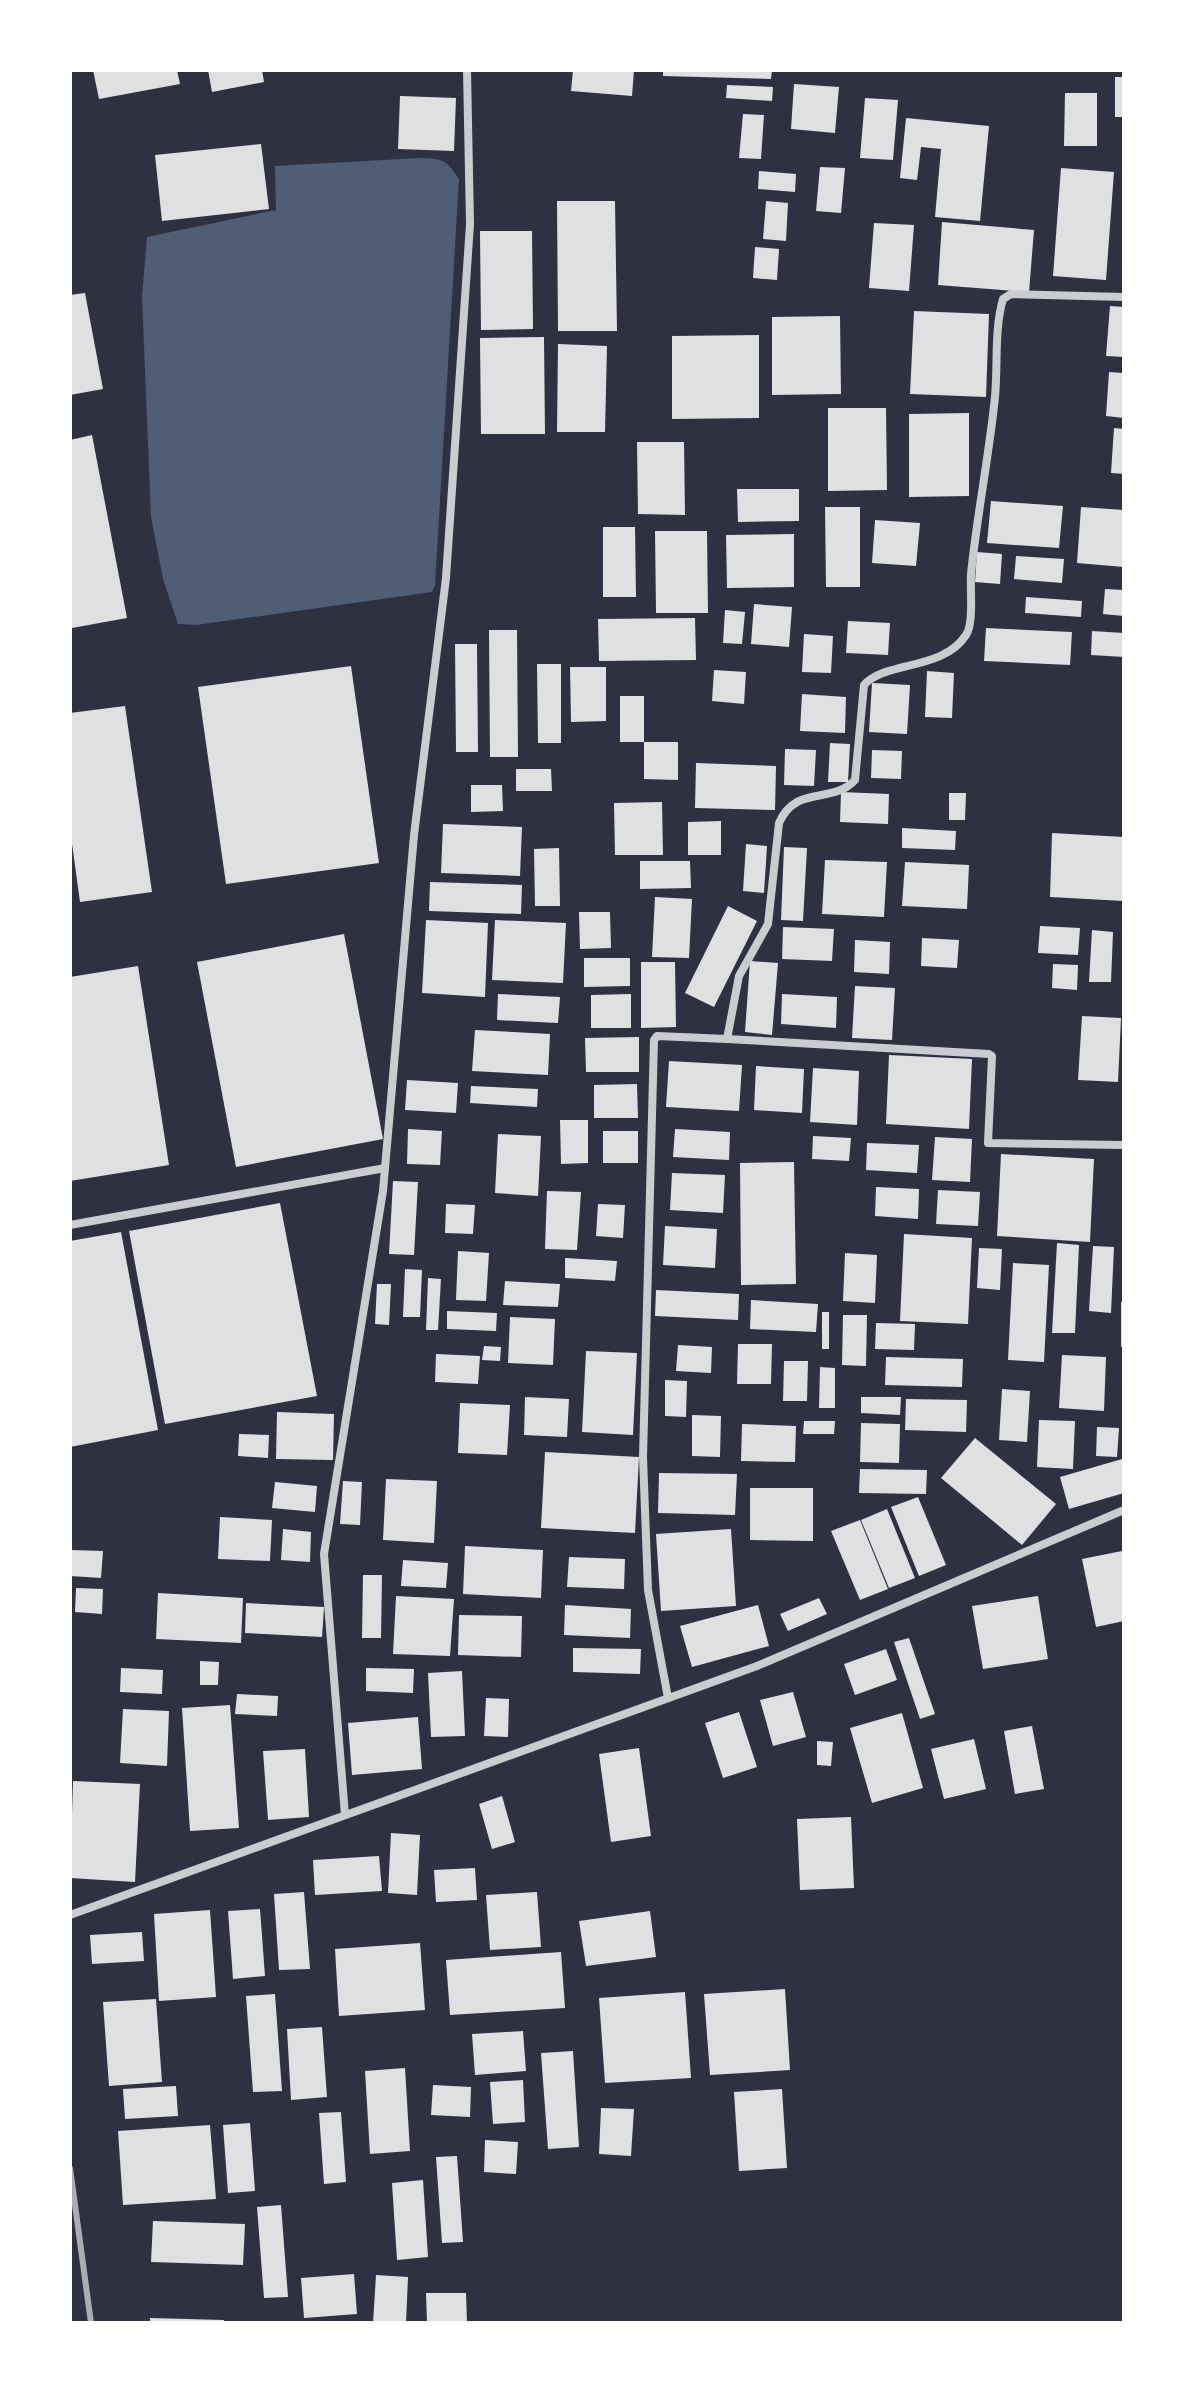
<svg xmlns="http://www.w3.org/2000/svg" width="1194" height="2393" font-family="Lato,sans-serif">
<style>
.water{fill:#4f5d75}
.building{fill:#e0e0e3}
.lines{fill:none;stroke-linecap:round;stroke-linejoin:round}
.minor{stroke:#caccd0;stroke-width:8}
.rail{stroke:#abadb3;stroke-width:6}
</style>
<rect width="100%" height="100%" fill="#2d3142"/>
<path class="water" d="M419,158C443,159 446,159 459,179L435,585L432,592L196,625L178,624L163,579L151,517L142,297L147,237L276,210L275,166Z"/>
<g class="building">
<path d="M93,70H177L180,84L99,99Z"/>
<path d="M208,70H262L264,82L212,92Z"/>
<path d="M573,70H634L632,96L571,91Z"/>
<path d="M663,70H772L771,79L663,76Z"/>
<rect x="1115" y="77" width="9" height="40"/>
<path d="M794,84L839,87L835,133L791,129Z"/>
<path d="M727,85L773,87L772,101L726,98Z"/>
<path d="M1065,93H1097V146H1064Z"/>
<path d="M400,96L456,98L454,151L398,149Z"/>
<path d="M865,98L898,100L893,160L860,158Z"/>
<path d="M743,114L764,115L761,159L739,158Z"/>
<path d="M906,118L989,126L980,221L935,217L941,149L921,147L917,180L900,178Z"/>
<path d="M261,144L269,209L162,221L155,155Z"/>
<path d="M820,167L845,168L841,213L816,211Z"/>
<path d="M1061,168L1114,172L1106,280L1053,276Z"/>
<path d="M759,171L796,174L795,192L758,189Z"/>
<path d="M557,201H615L617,331H558Z"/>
<path d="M766,201L788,203L786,241L763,239Z"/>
<path d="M942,222L1034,230L1029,292L938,285Z"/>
<path d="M874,223L914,225L909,291L869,288Z"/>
<path d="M480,231H532L533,329L481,330Z"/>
<path d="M755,247L779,249L777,280L753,278Z"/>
<path d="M85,293L103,389L70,395V295Z"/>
<path d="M1110,306L1124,307V357L1106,356Z"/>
<path d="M914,311L989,314L986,397L910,394Z"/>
<path d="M840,316L841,394L772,395V317Z"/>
<path d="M759,335V418L672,419V336Z"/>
<path d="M544,337L545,434H481L480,338Z"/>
<path d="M558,344L607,346L605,432H557Z"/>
<path d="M1109,372L1124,373V418L1106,416Z"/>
<path d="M828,408H886L887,490L828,491Z"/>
<path d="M969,413V496L909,497V414Z"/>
<path d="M1114,428L1124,429V474L1111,473Z"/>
<path d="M92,435L127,618L72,628L70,440Z"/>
<path d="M637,442H684L685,515L638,514Z"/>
<path d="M737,489H799V521L738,522Z"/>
<path d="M991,501L1063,506L1059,548L987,543Z"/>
<path d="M825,507H860V587H826Z"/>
<path d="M1081,507L1124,510V567L1077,563Z"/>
<path d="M875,520L920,523L916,566L872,563Z"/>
<path d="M603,527H635L636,597H603Z"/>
<path d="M655,531H707L708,613H656Z"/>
<path d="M794,534V587L727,588L726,535Z"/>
<path d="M977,552L1002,554L1000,584L975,582Z"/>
<path d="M1016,556L1064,559L1062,583L1014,579Z"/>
<path d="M1105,589L1124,590V616L1103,614Z"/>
<path d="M1026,597L1082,601L1081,617L1025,613Z"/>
<path d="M754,604L792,607L789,647L751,644Z"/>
<path d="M725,610L745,612L742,644L723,643Z"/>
<path d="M695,618L696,660L599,661L598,619Z"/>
<path d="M848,621L890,623L888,655L846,653Z"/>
<path d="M986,628L1072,632L1070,665L984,661Z"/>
<path d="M489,630H517L518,757H490Z"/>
<path d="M1092,631L1124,633V657L1091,655Z"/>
<path d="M804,634L833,636L831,673L802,672Z"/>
<path d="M455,644H477L478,752H456Z"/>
<path d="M537,664H561V743H538Z"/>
<path d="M351,666L379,863L226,884L198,687Z"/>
<path d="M570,667H606V721L571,722Z"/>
<path d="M714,670L746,672L744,704L712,701Z"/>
<path d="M927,671L954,673L952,718L925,717Z"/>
<path d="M872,683L910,685L907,734L869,732Z"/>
<path d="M802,694L846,697L845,733L800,731Z"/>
<path d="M620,696H644V742H678V780L644,779V742H620Z"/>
<path d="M125,706L152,892L80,902L70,829V713Z"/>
<path d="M830,743L850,744L848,782H828Z"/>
<path d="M785,749L816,750L814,786L784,785Z"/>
<path d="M872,750L902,751L901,779L871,778Z"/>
<path d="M696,763L776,766L775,810L695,808Z"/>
<path d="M516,769H551L552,791H516Z"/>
<path d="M471,785H502L503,811L471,812Z"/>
<path d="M841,792L889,794L888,824L840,822Z"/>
<path d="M949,793H966L965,820H949Z"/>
<path d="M662,802L663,855H615L614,803Z"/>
<path d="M721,821V855H688V822Z"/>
<path d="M443,824L522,827L520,876L441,873Z"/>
<path d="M902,828L956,831L955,850L902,848Z"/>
<path d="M1052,833L1124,837V901L1050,897Z"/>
<path d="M746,844L767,846L764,893L743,891Z"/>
<path d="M784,847L807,848L803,921L781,920Z"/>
<path d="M559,848L560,906H535L534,849Z"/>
<path d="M825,860L887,862L884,917L822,914Z"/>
<path d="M640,861H690L691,888L640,889Z"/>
<path d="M905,862L969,865L967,909L902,906Z"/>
<path d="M430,882L522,885L521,914L429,911Z"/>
<path d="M655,897L692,899L689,958L652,957Z"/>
<path d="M728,906L757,921L714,1007L685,993Z"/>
<path d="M579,912H610L611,948L580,949Z"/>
<path d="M426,920L488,923L485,997L422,993Z"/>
<path d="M495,920L566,923L563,983L492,980Z"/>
<path d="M1040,926L1080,928L1078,955L1038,953Z"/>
<path d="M783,927L834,929L832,961L782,959Z"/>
<path d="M1092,930L1113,932L1111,982H1089Z"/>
<path d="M344,934L383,1139L236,1167L197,962Z"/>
<path d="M922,938L959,940L957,968L921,966Z"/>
<path d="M855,940L890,942L889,974L854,972Z"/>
<path d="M584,958H630V986L584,987Z"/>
<path d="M750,961L778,963L772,1035L745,1032Z"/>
<path d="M641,962H675L676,1027L641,1028Z"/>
<path d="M1053,964L1078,965L1077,990L1052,988Z"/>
<path d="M138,966L169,1165L70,1181V977Z"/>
<path d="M855,986L895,988L892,1040L852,1038Z"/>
<path d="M498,994L560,997L558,1023L497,1020Z"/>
<path d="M631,994V1028H591V995Z"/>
<path d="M782,994L837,997L836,1028L781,1024Z"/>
<path d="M1082,1016L1121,1018L1118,1082L1078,1080Z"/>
<path d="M475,1030L550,1034L548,1075L472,1071Z"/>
<path d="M639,1037V1072H586L585,1038Z"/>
<path d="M889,1055L972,1059L969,1129L886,1124Z"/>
<path d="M669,1061L742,1065L739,1111L666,1107Z"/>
<path d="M756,1066L804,1069L802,1113L754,1110Z"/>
<path d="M813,1068L859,1071L857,1125L810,1122Z"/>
<path d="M407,1080L458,1083L456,1113L405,1110Z"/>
<path d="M637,1084L638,1118H594V1085Z"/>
<path d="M471,1086L538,1089L537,1107L470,1103Z"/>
<path d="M560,1120H588V1163L561,1164Z"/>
<path d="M408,1129L442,1131L440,1165L407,1164Z"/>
<path d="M675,1129L730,1132L729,1160L673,1157Z"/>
<rect x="603" y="1131" width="35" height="32"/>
<path d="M498,1134L541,1136L538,1196L495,1193Z"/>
<path d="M813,1136L851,1138L849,1161L812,1159Z"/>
<path d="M935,1137L972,1139L970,1182L932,1180Z"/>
<path d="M867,1143L919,1145L917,1173L866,1170Z"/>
<path d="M1001,1154L1094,1159L1090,1242L997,1236Z"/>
<path d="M794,1162L796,1284L741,1285L740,1163Z"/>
<path d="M672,1173L725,1175L723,1213L670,1210Z"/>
<path d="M393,1181L418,1182L414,1255L389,1254Z"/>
<path d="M876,1187L919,1189L918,1219L875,1216Z"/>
<path d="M938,1190L980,1192L978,1226L936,1224Z"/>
<path d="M547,1191L581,1192L577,1250L545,1249Z"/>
<path d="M280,1203L317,1396L165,1424L129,1231Z"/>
<path d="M446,1204L475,1205L473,1234L445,1233Z"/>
<path d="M598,1204L625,1205L623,1238L596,1236Z"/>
<path d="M665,1226L717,1229L715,1268L663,1265Z"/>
<path d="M121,1232L158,1430L70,1447V1241Z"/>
<path d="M904,1234L972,1238L968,1324L900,1321Z"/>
<path d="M1057,1243L1079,1245L1075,1333H1052Z"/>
<path d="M1093,1246L1114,1247L1111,1313L1089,1311Z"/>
<path d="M979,1248L1002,1249L1000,1290L977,1288Z"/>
<path d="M458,1251L489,1253L486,1301L456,1300Z"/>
<path d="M845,1253L877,1255L875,1303L843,1301Z"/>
<path d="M565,1258L617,1261L615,1281L565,1278Z"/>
<path d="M1013,1263L1049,1265L1044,1362L1008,1360Z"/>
<path d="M405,1269L422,1270L420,1317H403Z"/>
<path d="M428,1278L441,1279L438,1330H426Z"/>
<path d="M505,1281L560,1284L558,1307L503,1305Z"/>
<path d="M377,1284H391L389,1325L375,1324Z"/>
<path d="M656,1290L739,1294L738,1320L655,1316Z"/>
<path d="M751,1300L818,1304L816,1332L750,1329Z"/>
<rect x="1121" y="1302" width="3" height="45"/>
<path d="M447,1311L497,1313L496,1331L447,1329Z"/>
<rect x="822" y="1312" width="7" height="37"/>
<path d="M843,1315H867L866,1366L842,1365Z"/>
<path d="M510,1317L555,1319L553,1365L508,1363Z"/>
<path d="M876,1323L915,1324L914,1350L875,1349Z"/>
<path d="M738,1344H772L771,1384H737Z"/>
<path d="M678,1345L712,1347L711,1373L676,1371Z"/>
<path d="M484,1346L501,1347L500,1361L482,1360Z"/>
<path d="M586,1351L637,1353L633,1435L582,1432Z"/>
<path d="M436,1354L480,1356L478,1384L435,1382Z"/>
<path d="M1062,1355L1106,1357L1104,1411L1059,1408Z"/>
<path d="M886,1357L963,1359L962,1387L885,1385Z"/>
<path d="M784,1361H808L807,1401H783Z"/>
<path d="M820,1367L835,1368V1408H819Z"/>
<path d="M665,1380L687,1381L686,1417L665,1416Z"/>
<path d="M1002,1389L1030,1391L1027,1442L999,1440Z"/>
<path d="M525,1397L569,1399L567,1437L524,1435Z"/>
<path d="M861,1397H901L900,1415L861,1413Z"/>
<path d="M906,1399L967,1400L966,1432L905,1430Z"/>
<path d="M460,1403L510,1405L507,1455L458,1453Z"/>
<path d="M277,1412L334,1414L333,1460L276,1459Z"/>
<path d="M692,1415L721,1416L720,1457L692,1456Z"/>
<path d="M1039,1420L1075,1421L1073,1469L1037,1467Z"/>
<path d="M804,1421H835L834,1434H803Z"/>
<path d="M861,1423L900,1424L899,1463L860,1462Z"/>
<path d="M742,1424L796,1426L795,1462L741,1461Z"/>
<path d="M1097,1427L1119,1428L1117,1457L1096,1456Z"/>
<path d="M239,1434L269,1435L268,1458L238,1456Z"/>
<path d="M975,1438L1056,1504L1022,1545L941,1478Z"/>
<path d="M545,1452L639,1457L635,1533L541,1528Z"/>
<path d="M1122,1459L1124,1493L1069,1509L1060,1477Z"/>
<path d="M860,1469L927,1470L926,1494L859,1493Z"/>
<path d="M659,1473L737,1474L735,1515L658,1513Z"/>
<path d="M386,1479L437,1481L434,1543L383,1540Z"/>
<path d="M343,1481L362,1482L360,1525L340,1524Z"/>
<path d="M275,1482L317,1486L315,1512L272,1508Z"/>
<path d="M750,1488H813V1541L750,1540Z"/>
<path d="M918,1497L946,1565L919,1576L891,1507Z"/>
<path d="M887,1509L915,1578L889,1588L861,1520Z"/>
<path d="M220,1517L272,1520L270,1561L218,1559Z"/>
<path d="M860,1520L888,1589L860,1600L831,1531Z"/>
<path d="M283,1529L311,1532L310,1562L281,1560Z"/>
<path d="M731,1529L736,1606L661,1611L656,1534Z"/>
<path d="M465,1546L543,1550L541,1598L463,1594Z"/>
<path d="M70,1550L103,1551L101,1578L70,1576Z"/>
<path d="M1122,1551L1124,1621L1096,1627L1082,1559Z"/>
<path d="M569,1557L625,1559L624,1589L567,1587Z"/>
<path d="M403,1560L448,1563L446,1588L401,1586Z"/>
<path d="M363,1575H382L381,1638H362Z"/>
<path d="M76,1588L103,1589L102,1614L75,1612Z"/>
<path d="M158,1593L243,1598L241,1643L156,1639Z"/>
<path d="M396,1596L454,1599L450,1656L393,1654Z"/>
<path d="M1038,1596L1048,1659L983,1669L972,1606Z"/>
<path d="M819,1598L827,1614L788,1631L780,1614Z"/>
<path d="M246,1603L324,1607L322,1637L245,1633Z"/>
<path d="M565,1605L631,1609L630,1638L564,1635Z"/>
<path d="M758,1605L769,1646L692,1667L680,1626Z"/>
<path d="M459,1615L522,1616L521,1657L458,1655Z"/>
<path d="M909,1638L935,1714L920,1719L894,1642Z"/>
<path d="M573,1648L641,1649L640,1674L573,1672Z"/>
<path d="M886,1649L897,1680L855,1695L844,1664Z"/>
<path d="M200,1661L219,1662L218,1685H200Z"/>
<path d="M121,1668L163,1670L162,1694L120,1692Z"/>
<path d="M366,1668L414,1669L413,1693L366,1691Z"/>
<path d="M462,1671L465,1736L431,1737L428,1673Z"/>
<path d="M793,1692L806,1737L773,1746L760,1700Z"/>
<path d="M237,1694L278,1696L277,1716L235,1714Z"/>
<path d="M486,1698L509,1699L508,1737L484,1736Z"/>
<path d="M230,1705L239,1828L190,1831L182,1708Z"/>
<path d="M123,1709L169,1711L167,1766L120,1763Z"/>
<path d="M739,1712L757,1767L723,1778L705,1723Z"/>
<path d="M902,1713L923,1788L872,1803L850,1728Z"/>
<path d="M418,1717L422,1769L352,1775L348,1723Z"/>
<path d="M1032,1726L1044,1789L1015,1794L1004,1731Z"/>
<path d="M974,1739L986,1789L944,1799L931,1749Z"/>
<path d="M817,1741L833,1742L831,1766L817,1765Z"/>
<path d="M639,1748L651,1836L611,1842L599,1754Z"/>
<path d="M305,1749L309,1817L268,1820L263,1751Z"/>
<path d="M73,1781L140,1784L135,1882L70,1878Z"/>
<path d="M502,1796L515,1842L492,1849L479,1804Z"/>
<path d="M851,1817L854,1888L800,1890L797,1819Z"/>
<path d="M391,1833L420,1835L417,1895L388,1893Z"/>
<path d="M379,1856L382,1891L315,1895L313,1860Z"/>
<path d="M475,1868L477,1900L436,1902L434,1870Z"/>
<path d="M304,1892L310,1969L279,1970L274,1894Z"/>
<path d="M537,1892L541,1947L490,1950L486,1895Z"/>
<path d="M260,1909L265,1976L233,1979L228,1911Z"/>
<path d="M210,1910L216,1997L159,2001L154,1914Z"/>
<path d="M650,1911L656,1957L586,1966L579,1921Z"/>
<path d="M142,1932L144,1961L92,1964L90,1935Z"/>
<path d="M420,1943L425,2010L339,2016L335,1949Z"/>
<path d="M561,1952L565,2008L450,2015L446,1960Z"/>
<path d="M785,1989L790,2070L710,2075L704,1994Z"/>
<path d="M685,1992L691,2078L605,2083L599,1998Z"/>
<path d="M275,1994L282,2091L253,2092L246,1996Z"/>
<path d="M156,1999L162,2082L109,2086L103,2002Z"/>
<path d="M322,2027L327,2097L291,2100L287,2029Z"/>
<path d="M523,2031L526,2071L475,2075L472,2034Z"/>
<path d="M573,2051L579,2147L548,2149L541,2053Z"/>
<path d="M405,2068L410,2151L370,2154L365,2071Z"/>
<path d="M523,2080L525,2122L493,2124L490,2082Z"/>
<path d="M433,2085L471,2087L470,2117L431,2115Z"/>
<path d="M176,2086L178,2116L125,2119L123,2089Z"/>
<path d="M782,2089L787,2168L739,2171L734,2092Z"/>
<path d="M601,2108L634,2109L631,2156L599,2154Z"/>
<path d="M341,2112L346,2182L324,2184L319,2113Z"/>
<path d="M250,2123L255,2191L228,2193L223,2125Z"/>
<path d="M210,2125L216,2199L123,2205L118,2131Z"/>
<path d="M485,2140L518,2142L516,2174L484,2172Z"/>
<path d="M457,2156L463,2242L442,2243L436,2157Z"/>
<path d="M423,2180L428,2257L397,2260L392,2183Z"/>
<path d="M281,2205L288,2297L264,2298L257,2207Z"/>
<path d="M153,2221L245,2224L243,2265L151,2262Z"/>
<path d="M354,2274L357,2314L304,2318L301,2278Z"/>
<path d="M376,2275L408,2277L406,2323H373Z"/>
<path d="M426,2293H466L467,2323H427Z"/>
<path d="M150,2318L224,2320V2323H150Z"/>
</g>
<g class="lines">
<g class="minor">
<path d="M727,1039L989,1054L992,1056L988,1143L1124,1145"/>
<path d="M70,1225L385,1168"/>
<path d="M668,1698L648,1590L643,1457L654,1040L657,1036L727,1039L739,976L768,924L779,823C796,784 832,805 855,780L864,685C884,661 943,671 966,635C974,624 970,589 971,574C977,515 989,456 995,397C998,366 994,330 1003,299L1011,294L1124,297"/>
<path d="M345,1815L324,1554L383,1191L414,835L446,578L470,224L467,70"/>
<path d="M70,1915L757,1666L1124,1510"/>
</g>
<path class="rail" d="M70,2168L91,2323"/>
</g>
<rect width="1194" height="2393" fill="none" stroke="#ffffff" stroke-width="144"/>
</svg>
